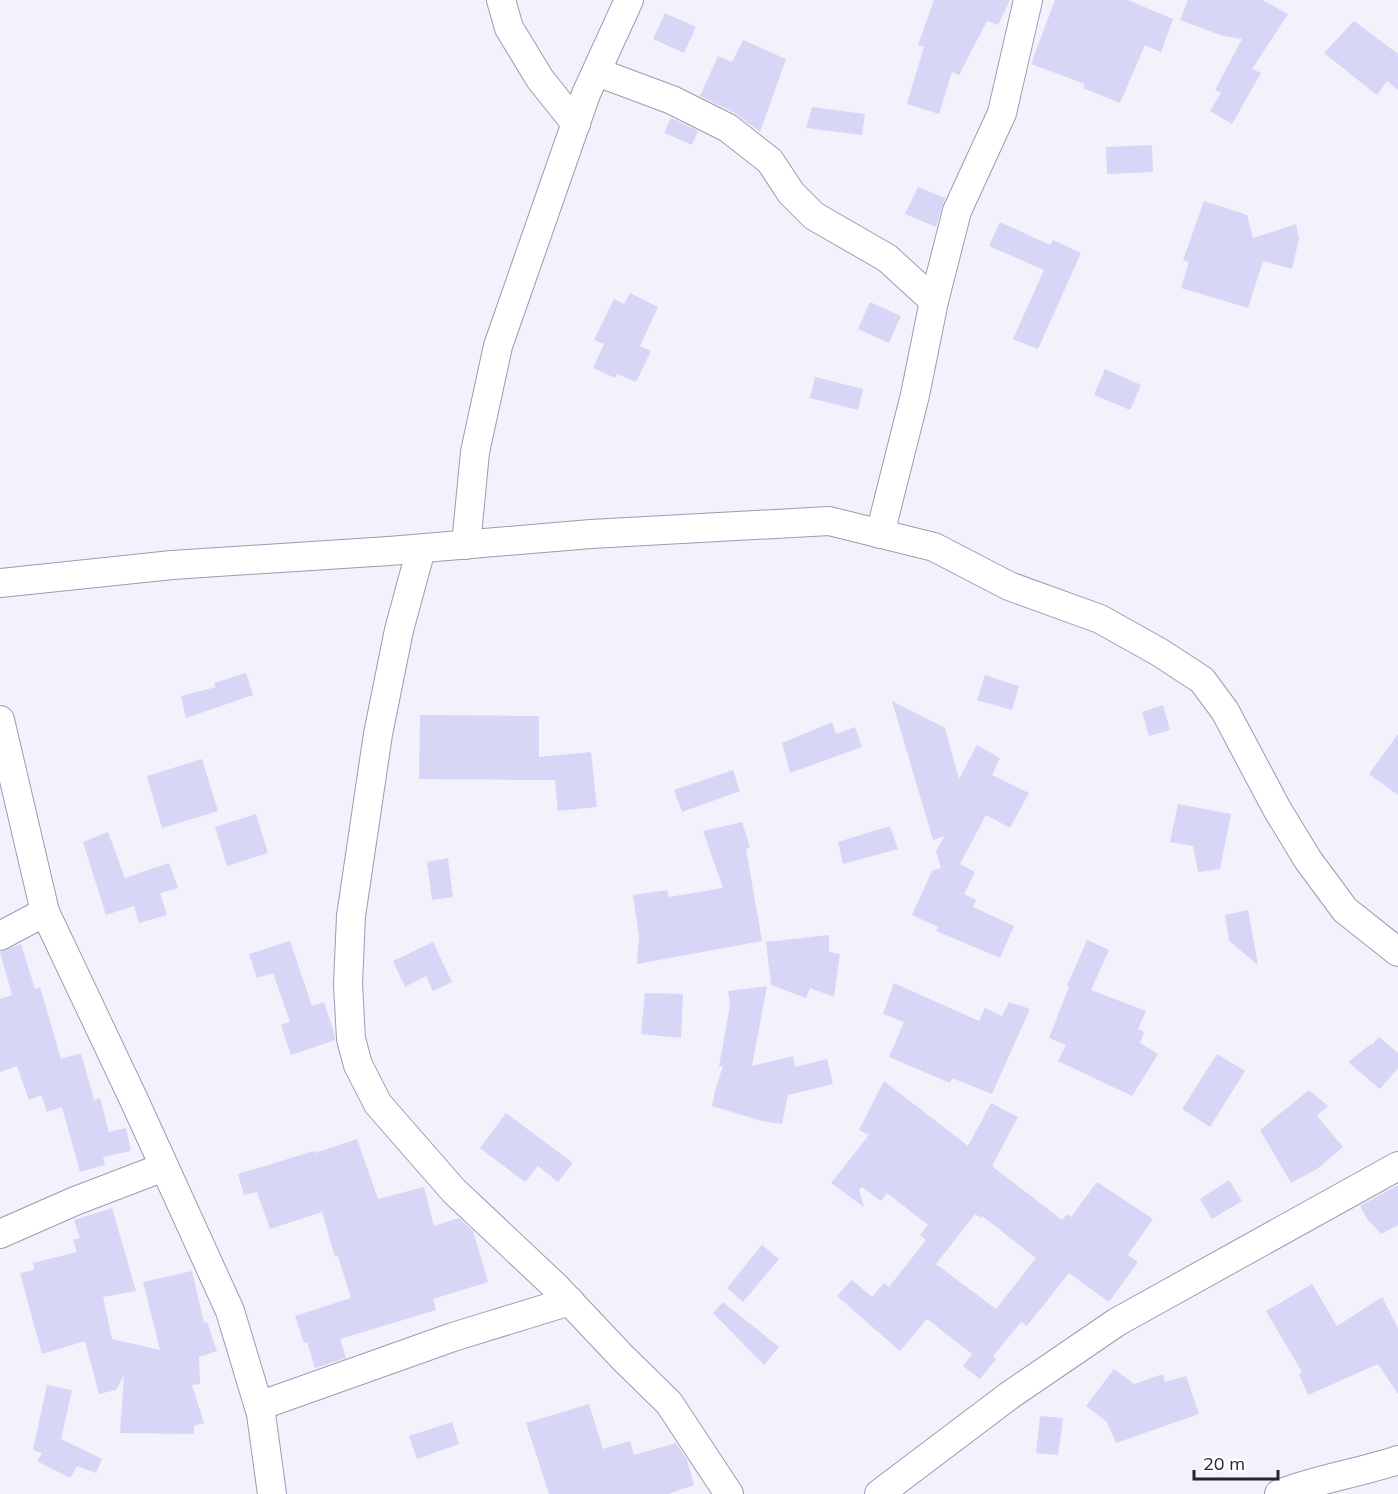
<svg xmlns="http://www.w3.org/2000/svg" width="1398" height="1494" font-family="Mulish,sans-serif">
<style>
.building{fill:#d7d6f6;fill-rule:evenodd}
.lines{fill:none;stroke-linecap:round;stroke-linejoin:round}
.street-casing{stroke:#9c9bb4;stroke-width:30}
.street{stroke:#fff;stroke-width:28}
</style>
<rect width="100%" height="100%" fill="#f2f1fc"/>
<g class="building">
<path d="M934,0H1010L998,25L987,21L959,75L952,72L939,114L907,104L924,47L918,45Z"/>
<path d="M1055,0H1128L1173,19L1161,52L1145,45L1120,103L1083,88L1085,84L1031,64Z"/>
<path d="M1188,0H1262L1288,14L1252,69L1261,73L1232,124L1210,111L1221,93L1215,90L1242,39L1223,36L1180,20Z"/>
<path d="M665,13L696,27L684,53L653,39Z"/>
<path d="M1354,21L1398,54V90L1387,81L1377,95L1324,53Z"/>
<path d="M743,40L786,59L760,132L735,113L700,96L718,56L732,62Z"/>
<path d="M812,107L865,114L862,135L806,128Z"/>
<path d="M671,118L698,131L692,145L664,133Z"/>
<path d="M1152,145L1153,172L1107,174L1106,147Z"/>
<path d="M918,187L945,198L936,227L905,214Z"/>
<path d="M1204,201L1247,215L1253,238L1296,224L1299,239L1292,269L1263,261L1248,308L1181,288L1189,262L1183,260Z"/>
<path d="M1000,222L1050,245L1053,240L1081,253L1038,349L1013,339L1044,270L989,246Z"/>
<path d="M630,293L658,307L640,346L651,351L636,382L617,374L615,378L593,368L604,344L594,340L614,299L624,304Z"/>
<path d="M870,302L901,316L889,343L858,329Z"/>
<path d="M1105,369L1141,385L1130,410L1094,395Z"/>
<path d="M815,377L863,389L858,410L810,398Z"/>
<path d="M246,673L253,695L186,718L181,696L216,687L214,683Z"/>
<path d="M985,675L1019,686L1012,710L977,700Z"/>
<path d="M892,701L945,728L959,779L977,745L1000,758L992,775L1029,793L1010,828L986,815L960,864L975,872L964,894L976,900L973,907L1014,926L1000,958L936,931L938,927L912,915L932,871L941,868L936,851L945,836L933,840Z"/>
<path d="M1163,705L1170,730L1149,736L1142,712Z"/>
<path d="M420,715L539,716V757L591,752L597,807L558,811L555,780L419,779Z"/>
<path d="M832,722L836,734L855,727L862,747L790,773L782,743Z"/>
<path d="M1398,734V795L1369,774Z"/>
<path d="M202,759L218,811L162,828L147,776Z"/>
<path d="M733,770L740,791L682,812L674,790Z"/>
<path d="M1178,804L1231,814L1220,869L1198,872L1193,846L1170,842Z"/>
<path d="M256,814L268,853L227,866L215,827Z"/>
<path d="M742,822L750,847L746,849L762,941L637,964L639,936L633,895L667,890L669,897L723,888L703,831Z"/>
<path d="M890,826L898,849L843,864L838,842Z"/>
<path d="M108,832L125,878L169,863L178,888L160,893L167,915L139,923L134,906L106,915L83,842Z"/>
<path d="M448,858L453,897L432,900L427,862Z"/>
<path d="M1248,910L1258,965L1229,941L1225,915Z"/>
<path d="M829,935V952L840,954L834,997L810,988L806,998L771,985L766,942Z"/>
<path d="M1087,940L1109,950L1091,990L1146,1011L1138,1029L1144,1032L1140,1043L1158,1054L1132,1096L1058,1061L1066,1045L1049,1038L1069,987L1067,986Z"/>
<path d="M290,941L312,1006L324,1002L334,1032L335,1040L291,1055L281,1025L290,1022L273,973L257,978L249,954Z"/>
<path d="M433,942L452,982L433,991L426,976L405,987L393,961Z"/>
<path d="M21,944L35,989L40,987L61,1059L81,1053L94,1100L100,1098L109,1132L126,1128L131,1151L103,1157L105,1165L80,1172L62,1107L47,1112L41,1095L29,1100L17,1066L0,1072V999L12,995L0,952Z"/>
<path d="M894,983L979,1021L985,1008L1002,1016L1009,1002L1030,1009L992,1094L952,1078L950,1083L889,1057L904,1022L883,1014Z"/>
<path d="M767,986L752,1066L793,1056L795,1067L827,1059L833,1084L788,1095L782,1124L762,1121L712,1106L716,1087L723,1066H719L730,1006L728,991Z"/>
<path d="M645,993L683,994L681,1038L641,1034Z"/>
<path d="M1379,1037L1398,1053V1068L1380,1089L1348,1062L1371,1044L1372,1045Z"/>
<path d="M1217,1054L1245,1071L1210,1127L1182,1109Z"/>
<path d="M884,1081L968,1146L991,1103L1018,1117L992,1166L1062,1220L1067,1214L1071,1217L1097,1182L1153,1219L1128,1255L1138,1262L1109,1302L1069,1273L1027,1326L1021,1322L993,1356L996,1359L980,1379L963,1366L972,1354L927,1319L900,1351L837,1296L852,1280L872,1297L884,1283L889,1287L926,1240L920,1235L928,1225L887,1193L881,1201L862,1187L859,1190L864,1207L831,1183L869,1135L859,1130ZM975,1214L981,1218L982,1216L1036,1258L996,1309L936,1264Z"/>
<path d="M1309,1090L1328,1106L1317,1116L1343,1147L1317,1169L1291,1183L1260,1130Z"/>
<path d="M506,1113L573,1163L558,1182L538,1166L525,1182L480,1148Z"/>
<path d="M357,1139L378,1199L424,1187L434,1226L459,1218L473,1231L488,1282L433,1299L436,1310L340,1339L346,1358L315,1368L307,1342L304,1343L295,1316L351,1298L338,1256L335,1257L322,1212L270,1229L257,1192L244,1195L238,1174L314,1151L315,1153Z"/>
<path d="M1229,1180L1242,1201L1212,1219L1200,1199Z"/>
<path d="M1398,1185V1225L1381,1234L1367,1219L1360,1206Z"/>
<path d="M112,1208L136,1291L103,1297L112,1339L160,1350L143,1282L192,1271L204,1323L207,1322L217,1351L199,1357L200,1384L192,1385L204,1423L194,1426V1434L120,1433L124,1375L116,1390L99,1394L85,1341L42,1354L20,1273L34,1270L33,1263L77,1252L73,1240L80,1238L74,1220Z"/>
<path d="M762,1245L779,1259L743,1302L727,1288Z"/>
<path d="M1312,1284L1337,1326L1382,1297L1398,1328V1394L1378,1364L1308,1395L1299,1374L1302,1372L1266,1311Z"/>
<path d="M723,1302L779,1347L764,1365L713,1313Z"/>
<path d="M1114,1369L1134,1384L1163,1374L1165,1382L1186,1376L1199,1414L1116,1443L1107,1422L1086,1406Z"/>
<path d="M47,1385L72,1390L61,1439L102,1459L96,1473L77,1466L70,1478L37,1461L42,1453L33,1450Z"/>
<path d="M589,1404L603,1449L630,1441L634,1455L676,1443L687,1460L694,1485L668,1494H549L526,1423Z"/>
<path d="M1040,1416L1063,1418L1058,1455L1036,1453Z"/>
<path d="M452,1422L459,1444L417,1459L409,1436Z"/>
</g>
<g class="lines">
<g class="street-casing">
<g id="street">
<path d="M501,0L509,28L540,79L576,124"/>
<path d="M597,72L672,100L728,128L770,161L791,193L814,216L887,258L934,301"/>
<path d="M880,534L915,395L934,301L957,211L1002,113L1028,0"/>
<path d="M466,545L475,452L498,346L586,94L629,0"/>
<path d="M421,549L399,630L378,734L351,916L348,984L351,1039L358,1065L378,1104L454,1191L556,1287L623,1358L669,1403L729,1494"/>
<path d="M0,583L172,565L389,551L591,534L829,521L934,547L1009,586L1100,619L1159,652L1202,680L1225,711L1277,809L1308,860L1345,910L1398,952"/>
<path d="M0,720L45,912L134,1100L230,1311L261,1414L272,1494"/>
<path d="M0,936L45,912"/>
<path d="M0,1234L75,1201L164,1167"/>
<path d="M259,1406L453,1337L570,1301"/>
<path d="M879,1494L1010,1395L1117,1322L1398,1166"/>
<path d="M1279,1494C1317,1479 1359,1473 1398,1460"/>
</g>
</g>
<use href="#street" class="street"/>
</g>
<path d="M1194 1470v9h84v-9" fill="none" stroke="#25252f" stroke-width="3"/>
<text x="1203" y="1470" font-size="18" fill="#25252f" stroke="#ffffff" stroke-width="4.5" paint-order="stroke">20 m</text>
</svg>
